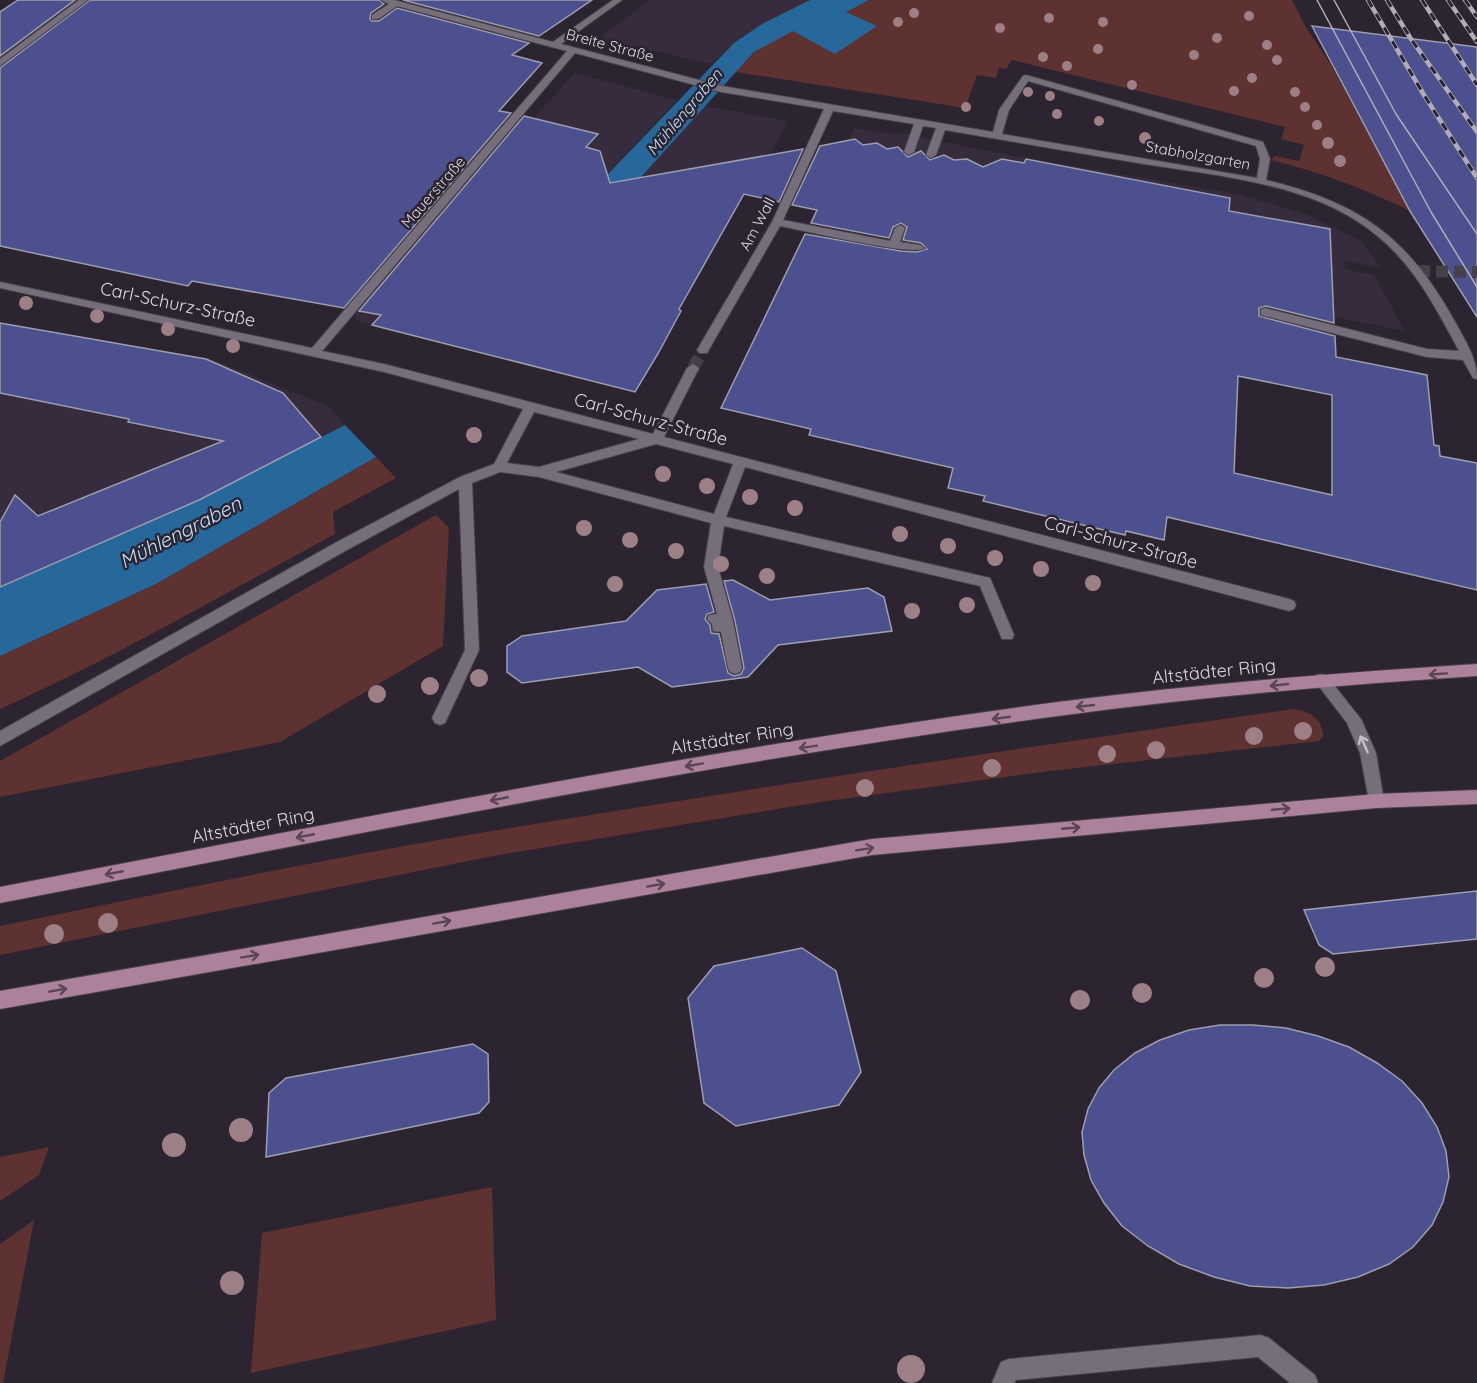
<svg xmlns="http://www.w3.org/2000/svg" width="1477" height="1383" font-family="Quicksand,sans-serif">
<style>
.built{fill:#372c3d}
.green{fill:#5e3231}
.water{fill:#26689a}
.building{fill:#4c508f;stroke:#9c9eae;stroke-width:1.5;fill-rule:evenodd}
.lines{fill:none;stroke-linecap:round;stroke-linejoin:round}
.minor-tunnel{stroke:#473f4a;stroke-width:12;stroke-dasharray:12 6;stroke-linecap:butt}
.minor-casing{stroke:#48424c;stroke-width:2}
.major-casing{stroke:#48424c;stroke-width:2}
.minor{fill:#776e7c;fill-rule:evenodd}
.major{fill:#ac819b;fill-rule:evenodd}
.tram{stroke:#b1acb5;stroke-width:1.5}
.rail-casing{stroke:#b1acb5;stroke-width:4.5}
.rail{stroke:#2c2430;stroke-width:3;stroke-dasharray:8;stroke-linecap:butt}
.tree{fill:#9d8085}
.oneway{stroke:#594555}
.oneway2{stroke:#c4bec7}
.labels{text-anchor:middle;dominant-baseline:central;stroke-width:5;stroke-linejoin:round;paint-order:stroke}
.far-street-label{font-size:15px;fill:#ddd8e0;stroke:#2c2430}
.far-water-label{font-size:16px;font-style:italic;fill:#bfe1fd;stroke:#2c2430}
.street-label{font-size:18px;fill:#ddd8e0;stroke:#2c2430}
.water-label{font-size:20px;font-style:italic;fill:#bfe1fd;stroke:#2c2430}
</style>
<rect width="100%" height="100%" fill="#2c2430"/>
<g class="built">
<path d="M650,0H810L762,24L734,43L712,64L605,40L603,35Z"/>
<path d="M575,73L677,100L584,199L613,207L704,106L788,121L757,178L754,177L722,233L679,309L681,311L665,342L635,392L357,321L355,313L455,198L482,174Z"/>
<path d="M855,128L899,135L900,133L1008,155L1237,194L1306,214L1361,241L1381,268L1344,261L1345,269L1374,275L1405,331L815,215L817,211L813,209Z"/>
<path d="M22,326L214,360L330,407L345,425L199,500L0,587V350Z"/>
</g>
<g class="green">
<path d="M869,0H1292L1305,26L1331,65L1410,211C1365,189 1320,172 1271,160L1275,156L1299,161L1304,145L1281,139L1285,127L1012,60L1006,69L999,68L996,78L977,75L965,108L736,72C743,65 749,57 756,51C784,28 835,17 869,0Z"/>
<path d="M376,457L396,478L333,512L335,534C224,594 115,657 0,709V656L156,584Z"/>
<path d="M436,515L449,528L443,646L280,742L0,797V761Z"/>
<path d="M1294,709C1311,712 1322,718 1323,736L1319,741L1050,771L820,802L493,856L0,955V926C164,893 327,858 492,831C759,787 1026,747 1294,709Z"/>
<path d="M49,1147L39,1175L0,1201V1157Z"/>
<path d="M492,1187L496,1320L251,1373L262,1233Z"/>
<path d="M34,1220L3,1383H0V1244Z"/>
</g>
<g class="water">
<path d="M810,0H869L846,12L877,26L835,54L793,31L754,52L614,207L583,200L734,43L762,24Z"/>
<path d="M345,425L376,457L156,584L0,656V587L199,500Z"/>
</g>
<g class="building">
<path d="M18,0H75L0,56V12Z"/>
<path d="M90,0H379L384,4L371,13L370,19L372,21H379L397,8L529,43L512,55L542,63L499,111L511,113L344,308L192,281L188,286L0,246V68Z"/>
<path d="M403,0H592L539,36Z"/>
<path d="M1312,26L1477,47V317L1410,211Z"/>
<path d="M524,116L598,134L586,147L600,151L610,183L803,149L779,202L744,194L679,309L681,311L659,352L635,392L372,325L381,315L359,311Z"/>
<path d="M855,139L863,145L877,143L887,149L898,147L908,157L921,151L930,160L944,155L954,160L967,159L983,167L1002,159L1024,163L1026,159L1230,198L1229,211L1330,229L1334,323L1266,306L1259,308V316L1335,336L1336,357L1427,375L1434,445L1439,446L1440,456L1477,463V590L1167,517L1164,540L1126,531L1125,535L983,501L985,496L948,488L953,468L809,435L811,429L721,408L805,234L901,251L917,252L927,249L921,243L903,240L907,227L901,223L893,227L889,238L811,223L817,210L792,205L820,146ZM1238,376L1332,395V495L1234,473Z"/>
<path d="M0,323L206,359L283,393L321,437L199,500L0,587V522L15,495L38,516L223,441L128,422L129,419L0,393Z"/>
<path d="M733,580L770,600L868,588L884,597L892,631L778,645L748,677L672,687L638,667L522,683L507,672V646L522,636L626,621L657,590L706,584L714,612L707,614L705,619L710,625L711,633L719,634L728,673L734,676L741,674L744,668L735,621L724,581Z"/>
<path d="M1477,891V939L1333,954L1319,945L1304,910Z"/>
<path d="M802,948L836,971L861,1072L839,1105L736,1126L704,1103L688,998L714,966Z"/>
<path d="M1220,1025H1253L1286,1028L1318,1036L1349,1047L1377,1063L1402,1081L1422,1103L1437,1127L1446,1151L1449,1177L1443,1202L1432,1225L1413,1247L1389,1264L1358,1277L1324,1285L1288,1288L1250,1286L1214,1277L1179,1264L1148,1246L1122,1226L1104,1203L1091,1180L1084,1155L1082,1132L1088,1109L1099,1088L1114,1070L1135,1053L1160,1040L1189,1030Z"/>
<path d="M473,1044L488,1054L489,1102L479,1113L266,1157L269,1093L286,1078Z"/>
</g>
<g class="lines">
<g class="minor-tunnel">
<path d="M1418,271L1477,272"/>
<path d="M693,368L703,350"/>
</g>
<g class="minor-casing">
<g id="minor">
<path d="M79,0H88L0,66V59Z"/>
<path d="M381,0H394L553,42L613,0H622L561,44L722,86L993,132L999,110L1023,76L1026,75L1263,142L1270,159L1266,180C1359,202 1408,237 1454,320C1464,339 1477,357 1477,379L1473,378L1463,360L1427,357L1261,315V309L1265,308L1427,349L1459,351C1436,308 1414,265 1375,234C1311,182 1216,176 1138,163C1074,152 1009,141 945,130L936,155L931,158L926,155L936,128L923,126L914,152L909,155L904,152L914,124L833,111L783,220L890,241L895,228L900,225L905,228L900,242L920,245L925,248C915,257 801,230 780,226L707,353H699L697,350L772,222L824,109L721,92L575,53L322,351L384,364L653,434L687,368L693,364L699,368L664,437L1289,599L1294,601L1296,605L1294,609L1289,611L745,467L726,517L990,578L1014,635L1012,639H1002L980,586L724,526L718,567L733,621L742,668L740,672L735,674L730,672L728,668L721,632L713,631L712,624L707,619L709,615L717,614L704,567L711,523L539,477L500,472L472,483L479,650L445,723L440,725L435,723L432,718L465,650L459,489L345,551L0,746V731L335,543L460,477L494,464L523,409L384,372L0,288V282L312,348L567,51L397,6L378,19H372V15L389,4ZM1028,81L1256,146L1260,159L1257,178L1002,134L1009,110ZM534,412L639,439L539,467L507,463ZM656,444L733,464L714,514L556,472Z"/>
<path d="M1321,674L1326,675L1361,719L1376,753L1384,801L1382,806L1376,808L1370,806L1360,753L1347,723L1314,680L1316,675Z"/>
<path d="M1261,1335L1269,1338L1315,1375L1318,1383H1290L1258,1357L1016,1380L1014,1383H992L1001,1362L1009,1359Z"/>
</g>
</g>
<g class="major-casing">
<g id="major">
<path d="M1477,664V676C1337,685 1197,697 1058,716C703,763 352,835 0,903V887C352,820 703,749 1058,702C1197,684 1337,673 1477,664Z"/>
<path d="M1477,790V804L1376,808L872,855L0,1009V991L872,839L1376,794Z"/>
</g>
</g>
<use href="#minor" class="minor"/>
<use href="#major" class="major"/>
<g class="tram">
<path d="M1317,0L1431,212L1477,287"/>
<path d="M1334,0L1396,114L1477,234"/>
</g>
<g class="rail-casing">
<g id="rail">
<path d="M1368,0L1424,95L1477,178"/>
<path d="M1387,0L1411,39L1477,132"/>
<path d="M1422,0L1477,85"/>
<path d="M1448,0L1477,42"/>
<path d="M1465,0L1477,17"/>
</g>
</g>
<use href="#rail" class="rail"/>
</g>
<g class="tree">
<circle cx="914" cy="13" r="5"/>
<circle cx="1249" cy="16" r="5"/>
<circle cx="1049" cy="18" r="5"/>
<circle cx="898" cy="22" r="5"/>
<circle cx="1103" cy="22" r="5"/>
<circle cx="1000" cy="28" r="5"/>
<circle cx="1217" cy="38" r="5"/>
<circle cx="1267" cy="45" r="5"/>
<circle cx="1098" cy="49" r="5"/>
<circle cx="1194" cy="55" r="5"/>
<circle cx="1043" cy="57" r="5"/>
<circle cx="1277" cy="60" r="5"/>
<circle cx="1067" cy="66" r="5"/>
<circle cx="1252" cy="78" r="5"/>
<circle cx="1132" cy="85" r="5"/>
<circle cx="1234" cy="91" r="5"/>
<circle cx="1028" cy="92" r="5"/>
<circle cx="1295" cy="92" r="5"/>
<circle cx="1050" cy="96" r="5"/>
<circle cx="966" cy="107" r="5"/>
<circle cx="1305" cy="107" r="5"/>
<circle cx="1057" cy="114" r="5"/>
<circle cx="1099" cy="121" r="5"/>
<circle cx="1317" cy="125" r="5"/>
<circle cx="1145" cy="138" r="6"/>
<circle cx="1328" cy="143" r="6"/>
<circle cx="1340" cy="161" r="6"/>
<circle cx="26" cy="303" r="7"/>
<circle cx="97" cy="316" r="7"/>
<circle cx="168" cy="329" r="7"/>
<circle cx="233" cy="346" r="7"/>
<circle cx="474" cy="435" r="8"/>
<circle cx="663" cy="474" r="8"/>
<circle cx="707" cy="486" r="8"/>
<circle cx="750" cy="497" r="8"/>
<circle cx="795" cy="508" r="8"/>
<circle cx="584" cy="528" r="8"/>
<circle cx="900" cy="534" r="8"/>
<circle cx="630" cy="540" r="8"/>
<circle cx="948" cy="546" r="8"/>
<circle cx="676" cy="551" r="8"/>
<circle cx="995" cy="558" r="8"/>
<circle cx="721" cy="564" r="8"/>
<circle cx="1041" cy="569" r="8"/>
<circle cx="767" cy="576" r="8"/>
<circle cx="1093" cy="583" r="8"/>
<circle cx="615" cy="584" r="8"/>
<circle cx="967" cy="605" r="8"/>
<circle cx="912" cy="611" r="8"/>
<circle cx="479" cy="678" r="9"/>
<circle cx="430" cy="686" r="9"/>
<circle cx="377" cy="694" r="9"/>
<circle cx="1303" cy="731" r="9"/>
<circle cx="1254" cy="736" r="9"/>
<circle cx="1156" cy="750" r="9"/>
<circle cx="1107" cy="754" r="9"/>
<circle cx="992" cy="768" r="9"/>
<circle cx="865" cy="788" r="9"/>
<circle cx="108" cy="923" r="10"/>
<circle cx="54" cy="934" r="10"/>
<circle cx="1325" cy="967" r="10"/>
<circle cx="1264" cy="978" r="10"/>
<circle cx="1142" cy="993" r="10"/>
<circle cx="1080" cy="1000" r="10"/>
<circle cx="241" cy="1130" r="12"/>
<circle cx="174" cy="1145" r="12"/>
<circle cx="232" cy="1283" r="12"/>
<circle cx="911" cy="1369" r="14"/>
</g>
<defs><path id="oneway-shaft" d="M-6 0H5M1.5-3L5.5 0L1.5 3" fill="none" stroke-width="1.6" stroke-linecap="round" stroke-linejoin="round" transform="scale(1.5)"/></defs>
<g class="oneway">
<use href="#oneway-shaft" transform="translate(1438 674) rotate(176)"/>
<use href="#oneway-shaft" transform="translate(1279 685) rotate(174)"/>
<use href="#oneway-shaft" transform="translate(1085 706) rotate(174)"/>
<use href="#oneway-shaft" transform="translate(1001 718) rotate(172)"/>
<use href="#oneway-shaft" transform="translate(808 747) rotate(171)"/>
<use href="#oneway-shaft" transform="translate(694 765) rotate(170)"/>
<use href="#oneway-shaft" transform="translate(499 799) rotate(169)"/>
<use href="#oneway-shaft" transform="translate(1281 809) rotate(-5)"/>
<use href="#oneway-shaft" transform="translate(1071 828) rotate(-5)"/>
<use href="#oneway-shaft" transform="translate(305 836) rotate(169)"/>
<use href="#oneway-shaft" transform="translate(865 849) rotate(-9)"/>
<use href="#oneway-shaft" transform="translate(114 873) rotate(169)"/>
<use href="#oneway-shaft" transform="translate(656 885) rotate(-10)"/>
<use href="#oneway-shaft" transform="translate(442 922) rotate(-10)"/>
<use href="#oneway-shaft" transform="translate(250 956) rotate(-10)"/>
<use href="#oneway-shaft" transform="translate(58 990) rotate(-10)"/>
</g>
<use class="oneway2" href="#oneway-shaft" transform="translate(1364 744) rotate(-114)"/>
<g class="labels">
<g class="far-street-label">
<text transform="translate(610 45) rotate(15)">Breite Straße</text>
<text transform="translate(1198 155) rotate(10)">Stabholzgarten</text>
<text transform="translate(433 192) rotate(-49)">Mauerstraße</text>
<text transform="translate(757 224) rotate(-62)">Am Wall</text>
</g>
<g class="far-water-label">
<text transform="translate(684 112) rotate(-50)">Mühlengraben</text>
</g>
<g class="street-label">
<text transform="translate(178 304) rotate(12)">Carl-Schurz-Straße</text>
<text transform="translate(651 419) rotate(15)">Carl-Schurz-Straße</text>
<text transform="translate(1121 542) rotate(15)">Carl-Schurz-Straße</text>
<text transform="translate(1214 671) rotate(-6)">Altstädter Ring</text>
<text transform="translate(732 738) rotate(-9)">Altstädter Ring</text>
<text transform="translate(253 825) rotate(-11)">Altstädter Ring</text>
</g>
<g class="water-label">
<text transform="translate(180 532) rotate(-27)">Mühlengraben</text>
</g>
</g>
</svg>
